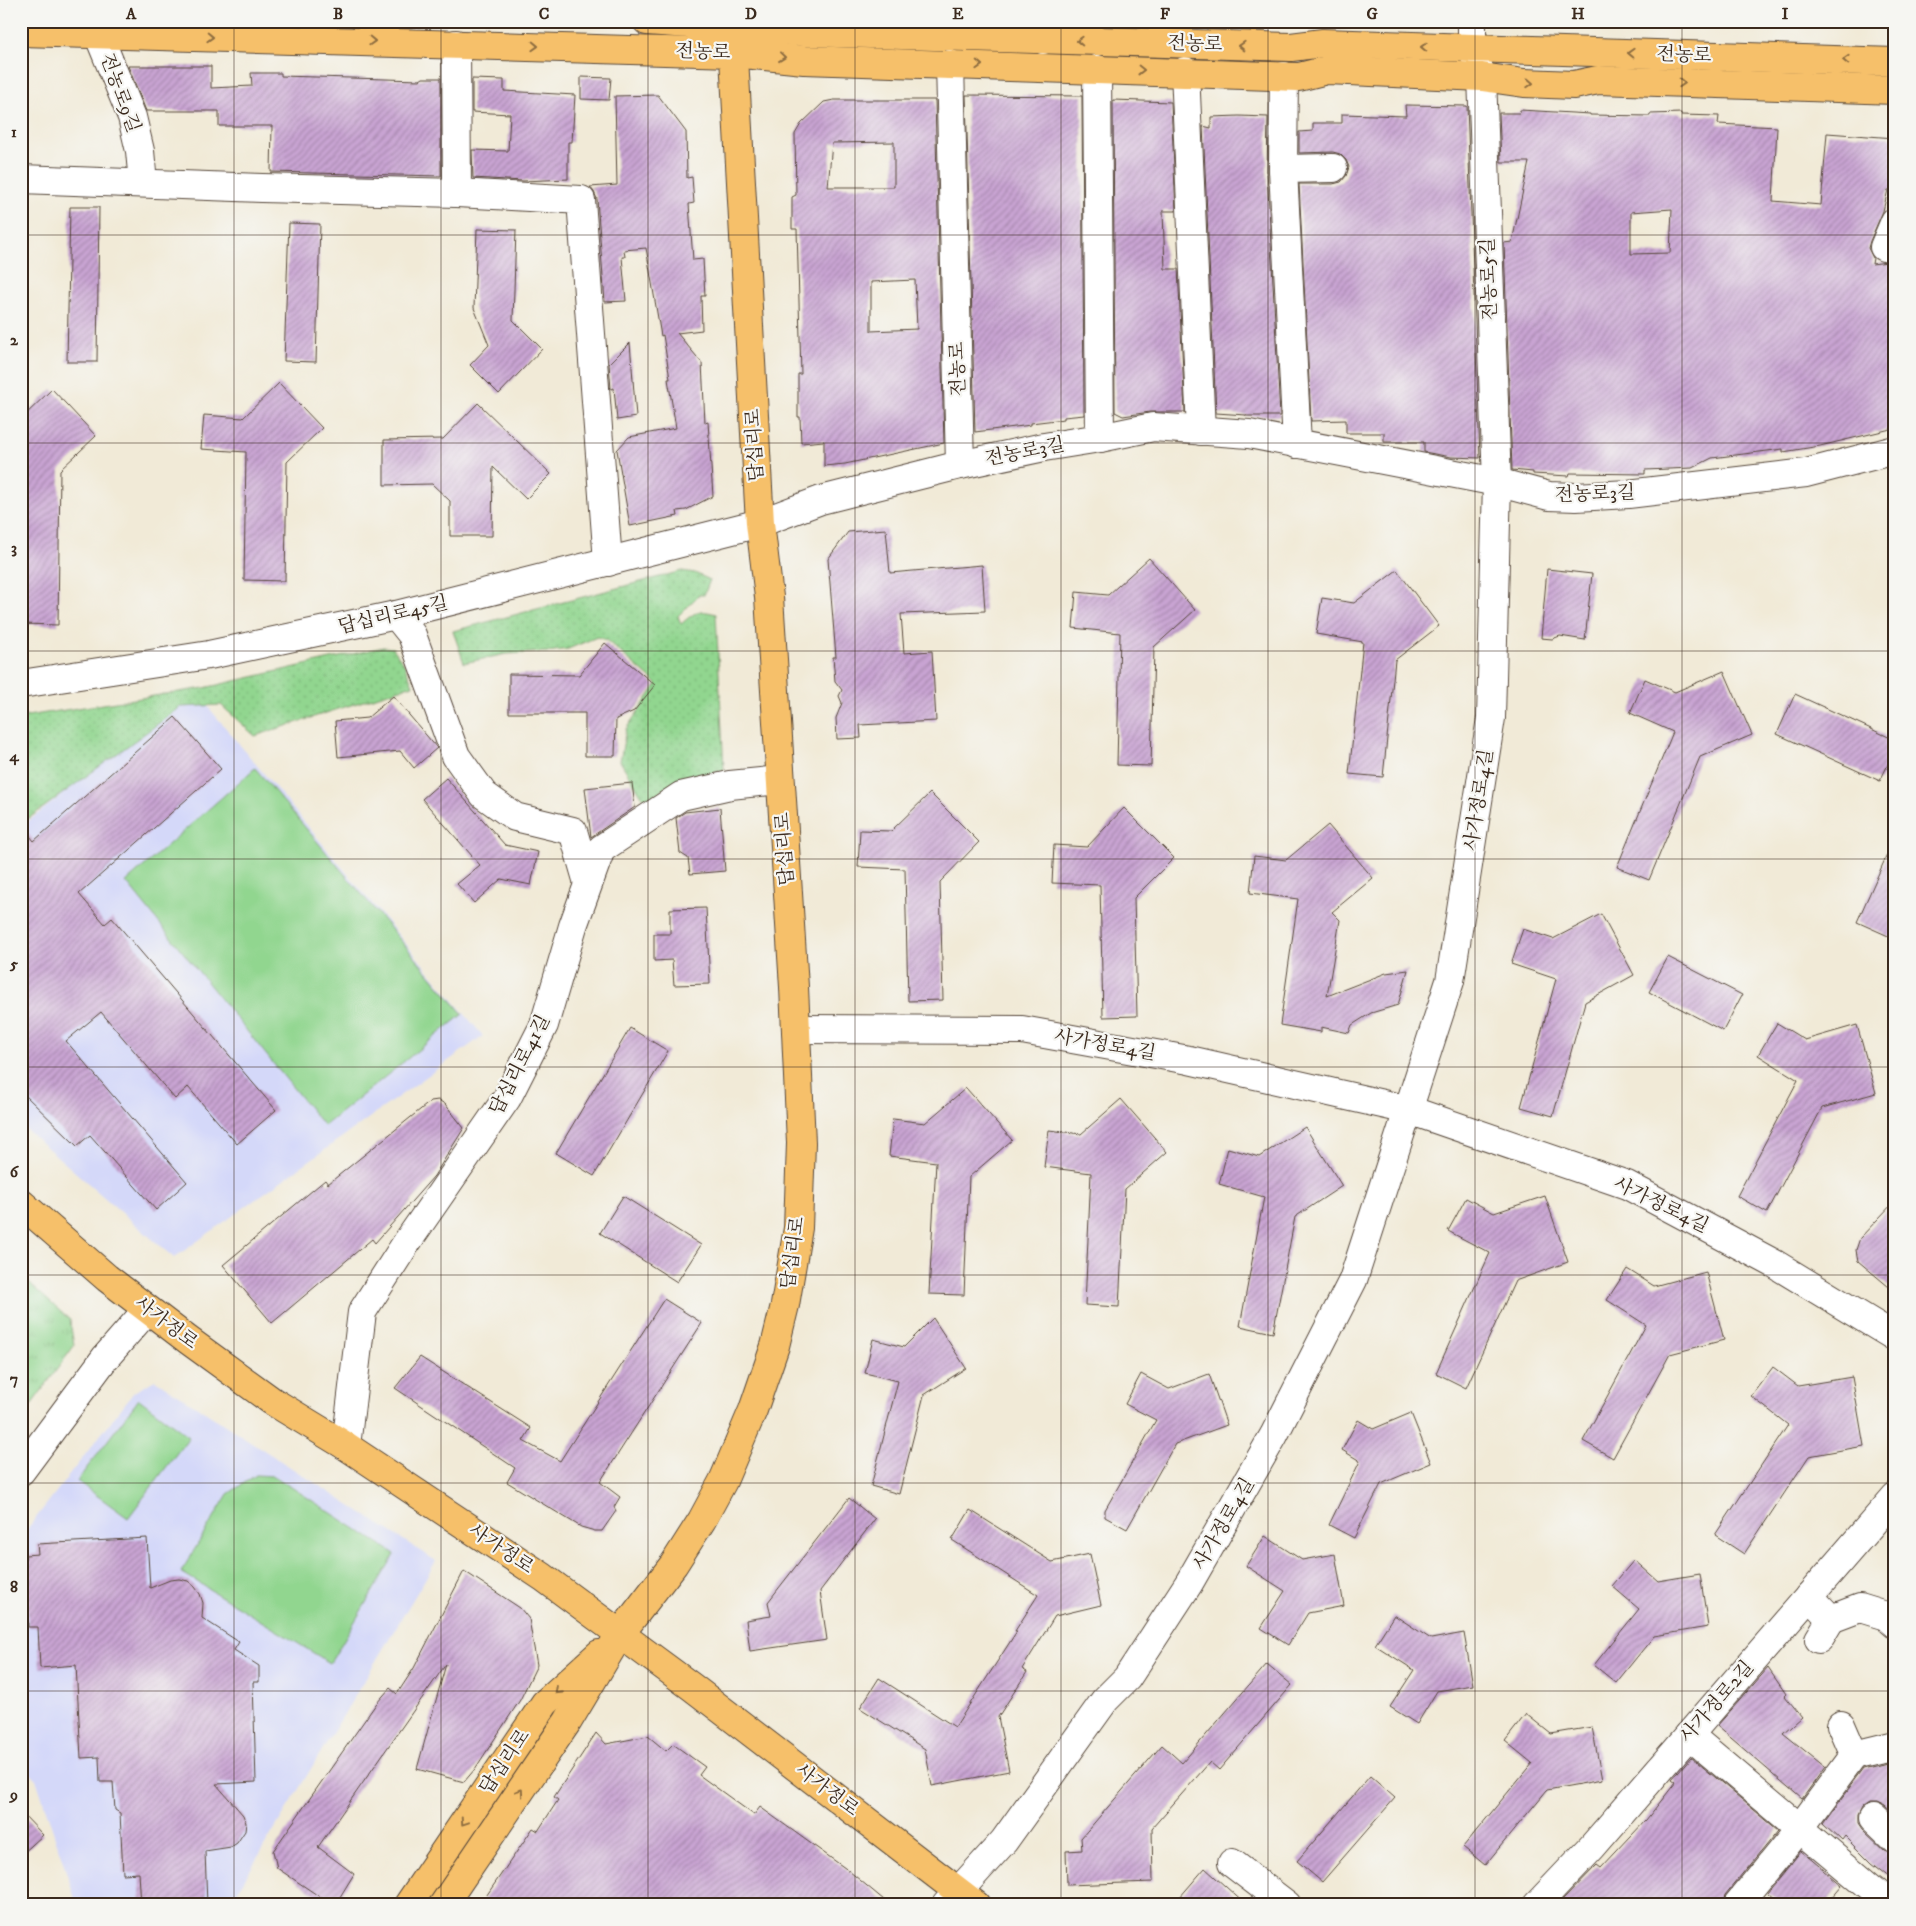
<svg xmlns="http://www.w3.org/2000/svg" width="1916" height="1926" font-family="'IM FELL DW Pica','Noto Serif KR',serif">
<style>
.built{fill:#d4d8f9}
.grass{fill:url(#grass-tufts);stroke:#668056}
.garden{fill:url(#garden-dots);stroke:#668056}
.pitch{fill:#91d68f;stroke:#668056}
.building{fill:url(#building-hatch);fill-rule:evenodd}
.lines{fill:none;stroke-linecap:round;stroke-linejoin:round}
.minor-casing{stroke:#56473a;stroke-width:30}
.major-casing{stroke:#56473a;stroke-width:30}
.minor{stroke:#fff;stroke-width:28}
.major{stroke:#f6c06b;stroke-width:28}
.oneway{stroke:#8f6e41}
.grid{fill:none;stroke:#3b2a1e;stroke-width:1;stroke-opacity:0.55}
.labels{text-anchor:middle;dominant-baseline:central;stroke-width:4.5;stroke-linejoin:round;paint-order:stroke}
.street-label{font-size:19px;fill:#3b2a1e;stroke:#f6f6f2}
.neatline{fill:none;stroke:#3b2a1e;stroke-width:2}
.grid-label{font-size:16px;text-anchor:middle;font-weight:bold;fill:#3b2a1e}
</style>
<defs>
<pattern id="grass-tufts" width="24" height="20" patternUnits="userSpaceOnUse" patternTransform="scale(1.25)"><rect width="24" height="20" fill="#91d68f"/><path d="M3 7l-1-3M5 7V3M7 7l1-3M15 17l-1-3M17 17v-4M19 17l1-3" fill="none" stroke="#7eb87b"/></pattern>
<pattern id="garden-dots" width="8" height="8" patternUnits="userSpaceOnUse" patternTransform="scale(1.25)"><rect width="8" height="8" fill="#91d68f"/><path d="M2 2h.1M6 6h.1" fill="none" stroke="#7eb87b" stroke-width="1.8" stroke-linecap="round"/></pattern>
<pattern id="building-hatch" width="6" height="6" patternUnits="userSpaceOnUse" patternTransform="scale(1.25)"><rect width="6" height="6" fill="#c9a4d3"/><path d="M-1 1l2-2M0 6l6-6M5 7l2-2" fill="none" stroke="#a486ab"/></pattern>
</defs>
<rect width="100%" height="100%" fill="#f6f6f2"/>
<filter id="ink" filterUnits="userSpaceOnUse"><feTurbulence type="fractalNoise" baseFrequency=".02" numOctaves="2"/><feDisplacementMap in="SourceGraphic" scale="10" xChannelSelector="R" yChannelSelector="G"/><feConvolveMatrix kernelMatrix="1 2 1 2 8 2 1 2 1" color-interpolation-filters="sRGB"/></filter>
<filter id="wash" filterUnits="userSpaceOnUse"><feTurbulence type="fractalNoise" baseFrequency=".0096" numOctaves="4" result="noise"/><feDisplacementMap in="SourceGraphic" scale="20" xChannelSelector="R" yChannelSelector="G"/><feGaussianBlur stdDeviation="1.12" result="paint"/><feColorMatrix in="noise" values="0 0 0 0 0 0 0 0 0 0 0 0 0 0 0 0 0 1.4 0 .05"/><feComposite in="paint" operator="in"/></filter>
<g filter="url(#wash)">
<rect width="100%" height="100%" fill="#f1ead7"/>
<g class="built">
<path d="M194,690L483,1036L174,1258L21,1125V827Z"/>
<path d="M155,1380L436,1561L229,1905H77L36,1779L21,1764V1537L134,1392Z"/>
</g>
<path class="grass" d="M21,1276L70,1320L74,1346L21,1419Z"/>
<g class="garden">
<path d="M682,571L695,573L710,580L704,595H699L678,616L681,624C695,612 698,609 716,614L724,770L670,785L645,801L620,761L626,729L657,684L606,640L597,637L568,649L548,652L506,654L464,663L453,631Z"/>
<path d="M383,647L393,648L404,664L413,685L255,736L221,705L181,707L21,824V794L28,789L21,779V717L204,688Z"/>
</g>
<g class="pitch">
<path d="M255,768L463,1014L324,1126L126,882Z"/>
<path d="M139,1399L189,1437L128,1518L77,1481Z"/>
<path d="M256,1475L274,1476L395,1554L330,1663L181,1572L228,1494Z"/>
</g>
<g id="blocks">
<g class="building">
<path d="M128,66H211V88L252,86L251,73H281V76L420,80L423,78H441V176L271,172L272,126H219V111H146Z"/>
<path d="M581,77L611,78L609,100L581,99Z"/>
<path d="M472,79L504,80V91L575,95L572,142H568V179L523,181L473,178L472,150L508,151L510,114L472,112Z"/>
<path d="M658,95L686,132L687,178L692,177L694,203L689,204L693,260L703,259L705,296H701L702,330L677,333L702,363L705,423L708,422L713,496L686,510L677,511L678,516L630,526L617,450L629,437L676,428L668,379H670L663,335L661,336L646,248L624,250L625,257H622L626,301L605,302L597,199L594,192L590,187L617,185L615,96Z"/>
<path d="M966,95L1082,96L1084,415L1064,417V419L1031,423V425L975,432Z"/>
<path d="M834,100H935L944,443L845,464L824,466V441L801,443L800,417H798V374H801L797,229H792V197L796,195L795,134L801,124L824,102ZM894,142V187H828L832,143ZM915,280L917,329L871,331V282Z"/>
<path d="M1113,100L1171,102L1176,211H1163L1165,269H1178L1185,412H1150L1123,416L1115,412Z"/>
<path d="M1405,105L1467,106L1480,458L1451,457L1424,452V442H1384V433H1346V420L1311,421L1299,184H1333L1341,182L1346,176L1349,167L1346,160L1340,154L1333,152L1299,153V132L1313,131V123H1342V114L1406,116Z"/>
<path d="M1520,110L1590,114V115L1650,116V114L1681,113V115L1719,116L1718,124L1777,127L1773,201L1821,205L1827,133L1895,138V190H1888L1883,211L1870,241L1868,248L1873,258L1872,264L1895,261V428L1820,446L1783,452V449L1712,458L1692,468L1645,470V474L1570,473L1569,476L1533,474V472L1512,470L1504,243L1512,242L1529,162H1501L1499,113H1520ZM1672,209L1670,253L1631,254V212Z"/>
<path d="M1239,116L1268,117L1267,170L1280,416H1246V415L1216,413L1203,126L1211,128V117Z"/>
<path d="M70,207H99L97,362H67Z"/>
<path d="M289,223L320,224L316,362L284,361Z"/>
<path d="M477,229L516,230L513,320L542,349L499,394L470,365L489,345L474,308Z"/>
<path d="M630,343L636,417L617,420L614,388L611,389L609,364Z"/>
<path d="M279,383L322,428L287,462L285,581L244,580L246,452L201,449L204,415L243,418Z"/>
<path d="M52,389L96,436L60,470L58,625L21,624V419Z"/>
<path d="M478,403L551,474L526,499L493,467L492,536H450V501L432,484L384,485V440L443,439Z"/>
<path d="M886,529L890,573L982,565L985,611L901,614L904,653L932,651L936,721L860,725L861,738L837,739L836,718L842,703L839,696L842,690L835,681L833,657H836L828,559L848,532Z"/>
<path d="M1149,558L1195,610L1154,647L1151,766L1117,765L1120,633L1073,628L1076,592L1108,595Z"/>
<path d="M1547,569L1592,574L1585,640L1560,636L1552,639L1541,638Z"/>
<path d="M1397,570L1439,626L1395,660L1383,777L1349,774L1363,642L1316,634L1322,598L1354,603Z"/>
<path d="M605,643L655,685L634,711L616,719L615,756H585V713H509V674L579,675Z"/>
<path d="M1724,671L1752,735L1700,757L1649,880L1617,867L1673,732L1630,713L1645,679L1675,692Z"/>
<path d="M1795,694L1895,740V750L1880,781L1777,734Z"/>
<path d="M393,696L437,748L414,768L400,751L338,757L335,721L367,718Z"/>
<path d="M175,717L221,769L79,894L105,924L112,918L276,1110L237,1144L188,1087L175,1099L101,1012L66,1041L187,1182L156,1210L90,1135L77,1146L21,1091V825L34,841Z"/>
<path d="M446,778L505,845L538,852L531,885L501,879L474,903L457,884L480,865L422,799Z"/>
<path d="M632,783L635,807L591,837L585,788Z"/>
<path d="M930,793L979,842L940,882L943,1000L908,1001L905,869L858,867L860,830L891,831Z"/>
<path d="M720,808L725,871L690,874L688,858L680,853L676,818L685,812Z"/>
<path d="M1124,808L1174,858L1134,898L1137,1016L1103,1017L1100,885L1052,883L1054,845L1087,847Z"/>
<path d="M1328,825L1373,878L1332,912L1340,920L1327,996L1386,973L1408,970L1398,1005L1371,1013L1352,1025L1349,1033L1321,1027V1032L1280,1025L1298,899L1250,893L1254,856L1286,860Z"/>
<path d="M1895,837V939L1857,922Z"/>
<path d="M706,908L710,984L674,985L672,960L654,961V934H670V909Z"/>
<path d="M1601,914L1634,975L1585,1002L1553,1116L1521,1107L1556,979L1511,964L1523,929L1553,939Z"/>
<path d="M1668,957L1742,995L1723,1031L1649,992Z"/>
<path d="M1777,1023L1805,1040L1857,1025L1876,1093L1822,1108L1767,1213L1737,1196L1798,1080L1758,1055Z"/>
<path d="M630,1028L668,1051L594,1176L556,1153Z"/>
<path d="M966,1088L1012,1140L969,1177L964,1295L929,1294L936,1162L889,1156L893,1119L925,1123Z"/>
<path d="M1121,1099L1167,1152L1125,1189L1119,1307L1085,1305L1091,1173L1044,1167L1049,1130L1081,1134Z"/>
<path d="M438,1100L445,1104L464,1128L434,1176L375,1243L372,1239L272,1323L223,1265L325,1180L328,1184L431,1101Z"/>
<path d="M1305,1127L1342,1186L1295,1217L1273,1333L1240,1326L1264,1197L1219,1184L1228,1148L1259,1157Z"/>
<path d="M623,1196L701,1245L677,1282L600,1233Z"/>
<path d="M1545,1196L1568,1262L1515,1281L1466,1388L1436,1373L1490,1253L1448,1231L1466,1198L1494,1213Z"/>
<path d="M1895,1201V1292L1858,1261L1856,1250L1860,1238Z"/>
<path d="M1627,1269L1654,1286L1706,1272L1724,1340L1670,1354L1613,1458L1583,1441L1646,1325L1607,1300Z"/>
<path d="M664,1299L702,1323L600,1482L620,1497L614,1507L616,1511L602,1531H595L581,1527L507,1482L515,1468L395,1388L420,1357L531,1428L523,1441L560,1461Z"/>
<path d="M933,1318L966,1368L924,1395L899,1494L871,1486L898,1381L865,1373L873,1339L904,1347Z"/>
<path d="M1773,1367L1798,1386L1852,1377L1864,1446L1809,1456L1744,1554L1715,1535L1788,1425L1751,1396Z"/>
<path d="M1141,1374L1169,1389L1209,1374L1227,1425L1175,1444L1127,1529L1105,1517V1510L1156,1420L1125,1404Z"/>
<path d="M1411,1413L1431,1463L1381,1484L1354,1538L1329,1525L1360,1461L1342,1450L1358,1420L1373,1429Z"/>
<path d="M849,1498L875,1519L820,1591L827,1640L750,1651L746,1620L771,1616L768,1602Z"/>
<path d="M970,1510L1052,1562L1090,1554L1101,1605L1055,1616L1022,1669L1027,1672L998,1717L1009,1771L932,1786L925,1749L860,1708L879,1678L955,1727L1017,1631H1015L1038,1595L952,1540Z"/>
<path d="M1265,1536L1302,1560L1335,1554L1344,1606L1308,1613L1288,1645L1261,1628L1285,1591L1246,1566Z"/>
<path d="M147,1538L150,1588L170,1580L179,1579L188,1581L195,1587L200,1594L203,1603L202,1618L239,1642L234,1650L259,1666V1682H253L256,1782L216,1784L243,1815L246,1823L245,1831L237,1843L231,1847L205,1851L207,1905H141L139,1873L123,1874L120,1813L115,1810L113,1782H100L99,1757L81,1758L76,1665L40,1668L38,1627H28L25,1555L38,1554L37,1544Z"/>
<path d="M1634,1560L1658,1581L1700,1574L1708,1627L1654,1636L1616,1683L1594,1665L1639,1609L1612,1586Z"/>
<path d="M464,1571L520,1608L529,1619L537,1665L520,1700L475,1769L464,1782L417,1769L446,1664L318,1847L354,1874L335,1905H332L277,1868L273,1851L376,1704L390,1688L397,1694L414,1668Z"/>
<path d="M1394,1615L1431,1639L1464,1633L1473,1685L1437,1691L1417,1724L1390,1707L1414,1670L1375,1645Z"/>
<path d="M1267,1664L1292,1685L1219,1770L1210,1762L1152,1828L1153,1882L1067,1885L1066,1851L1082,1850L1081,1838L1162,1745L1182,1763Z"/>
<path d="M1768,1668L1786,1694L1784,1696L1801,1717L1783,1733L1825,1767L1802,1799L1717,1726Z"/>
<path d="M1526,1714L1551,1734L1592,1727L1602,1780L1547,1790L1485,1865L1463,1847L1532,1763L1505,1741Z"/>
<path d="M596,1733L606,1744L648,1736L666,1751L673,1744L705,1767L699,1775L754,1815L760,1807L849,1871L890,1905H480L533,1828L538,1831L558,1800L554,1797Z"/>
<path d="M1691,1757L1778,1830L1725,1895L1722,1905H1566L1562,1901L1597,1865L1601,1868L1646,1820L1676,1782L1672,1779Z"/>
<path d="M1895,1761V1816L1885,1807L1877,1803H1869L1863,1807L1859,1815V1823L1863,1829L1884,1849L1895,1853V1882L1871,1863L1845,1837L1842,1841L1823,1823L1863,1769Z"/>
<path d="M1370,1776L1395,1798L1322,1882L1297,1861Z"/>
<path d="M21,1812L43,1835L21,1855Z"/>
<path d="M1801,1851L1842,1885L1825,1905H1782L1768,1892Z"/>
<path d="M1205,1868L1246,1905H1173Z"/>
</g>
</g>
</g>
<g filter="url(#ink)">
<use href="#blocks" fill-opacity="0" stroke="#56473a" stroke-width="1"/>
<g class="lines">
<g class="minor-casing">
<g id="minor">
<path d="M98,34L132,117L140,151L143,183"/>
<path d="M1043,40V21"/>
<path d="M456,44L457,193"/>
<path d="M950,64L960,465"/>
<path d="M1097,69L1100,438"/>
<path d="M1185,71L1201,431"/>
<path d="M1283,169L1284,76"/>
<path d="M21,179L262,188L457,193L581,200L608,562"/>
<path d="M1884,247L1895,221"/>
<path d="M1297,444L1283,169L1333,168"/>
<path d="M396,615L412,635L456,756L484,795L515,817L573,831L588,883"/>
<path d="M21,684L209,655L396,615L760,523L821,500L960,465L1044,447L1100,438L1153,427L1249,434L1497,482L1549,496L1576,497L1628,494L1806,473L1895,450"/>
<path d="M796,1029L1022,1030L1189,1060L1409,1110L1627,1185L1775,1264L1895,1337"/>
<path d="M346,1446L362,1312L405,1245L507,1098L544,1025L573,926L601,849L681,796L730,785L780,780"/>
<path d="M21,1471L105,1358L147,1310"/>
<path d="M1809,1596L1831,1619L1860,1608L1886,1616L1895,1624"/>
<path d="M1819,1639L1831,1619"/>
<path d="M1689,1735L1891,1905"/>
<path d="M1854,1755L1895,1745"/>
<path d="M1874,1818L1895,1838"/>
<path d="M1232,1863L1287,1905"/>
<path d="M946,1905L1004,1841L1105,1700L1127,1678L1189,1583L1274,1435L1353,1280L1450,981L1491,718L1497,482L1482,77L1472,48V21"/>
<path d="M1537,1905L1592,1847L1895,1497"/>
<path d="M1737,1905L1800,1828L1854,1755L1841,1725"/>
</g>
</g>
<g class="major-casing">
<g id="major">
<path d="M647,21L804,32L1291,47L1323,43L1895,62"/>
<path d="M21,32L733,53L804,60L1299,77L1327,70L1482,77L1524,83L1574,85L1598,80L1895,90"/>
<path d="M21,1203L107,1278L188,1340L272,1401L346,1446L543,1577L692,1687L976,1905"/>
<path d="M408,1905L545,1703L599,1654"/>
<path d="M443,1905L568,1721L620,1634L674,1564L702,1520L723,1481L753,1410L775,1346L785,1305L798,1228L801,1143L794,987L769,597L760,523L732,21"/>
</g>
</g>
<use href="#minor" class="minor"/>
<use href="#major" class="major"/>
</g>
<defs><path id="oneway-chevron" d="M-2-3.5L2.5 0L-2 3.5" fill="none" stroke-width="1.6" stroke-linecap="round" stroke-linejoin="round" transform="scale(1.25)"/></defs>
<g class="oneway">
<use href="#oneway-chevron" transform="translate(210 37) rotate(2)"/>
<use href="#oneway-chevron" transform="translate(372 41) rotate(2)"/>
<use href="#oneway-chevron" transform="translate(1080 41) rotate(-178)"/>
<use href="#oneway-chevron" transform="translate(535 46) rotate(2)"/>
<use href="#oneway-chevron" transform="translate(1242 46) rotate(-178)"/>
<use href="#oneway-chevron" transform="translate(1424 47) rotate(-178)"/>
<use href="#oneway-chevron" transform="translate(1631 53) rotate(-178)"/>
<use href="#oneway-chevron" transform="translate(782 57) rotate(6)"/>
<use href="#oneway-chevron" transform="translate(1846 60) rotate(-178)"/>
<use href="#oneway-chevron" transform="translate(979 65) rotate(2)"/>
<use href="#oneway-chevron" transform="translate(1141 70) rotate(1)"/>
<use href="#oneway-chevron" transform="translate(1530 83) rotate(3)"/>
<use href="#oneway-chevron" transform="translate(1682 83) rotate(2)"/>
<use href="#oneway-chevron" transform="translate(558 1691) rotate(137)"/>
<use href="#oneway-chevron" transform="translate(520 1792) rotate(-56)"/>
<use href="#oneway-chevron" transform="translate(464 1822) rotate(124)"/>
</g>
</g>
<path class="grid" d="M234,21V1905M441,21V1905M648,21V1905M855,21V1905M1061,21V1905M1268,21V1905M1475,21V1905M1682,21V1905M21,235H1895M21,443H1895M21,651H1895M21,859H1895M21,1067H1895M21,1275H1895M21,1483H1895M21,1691H1895"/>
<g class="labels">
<g class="street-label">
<text transform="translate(1195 44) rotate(2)">전농로</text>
<text transform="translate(703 52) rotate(2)">전농로</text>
<text transform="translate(1684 55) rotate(2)">전농로</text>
<text transform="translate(120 93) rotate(70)">전농로9길</text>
<text transform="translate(1489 279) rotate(-92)">전농로5길</text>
<text transform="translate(958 369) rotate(-92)">전농로</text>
<text transform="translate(755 445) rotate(-93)">답십리로</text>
<text transform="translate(1025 452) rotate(-11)">전농로3길</text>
<text transform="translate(1595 494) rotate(-2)">전농로3길</text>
<text transform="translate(393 615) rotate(-13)">답십리로45길</text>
<text transform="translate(1479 800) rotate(-81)">사가정로4길</text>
<text transform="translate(785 849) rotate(-94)">답십리로</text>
<text transform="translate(1105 1045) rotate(10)">사가정로4길</text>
<text transform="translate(520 1065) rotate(-63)">답십리로41길</text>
<text transform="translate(1661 1205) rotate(26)">사가정로4길</text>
<text transform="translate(793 1253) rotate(-82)">답십리로</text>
<text transform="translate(166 1323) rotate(37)">사가정로</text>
<text transform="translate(1224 1524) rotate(-60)">사가정로4길</text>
<text transform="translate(501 1549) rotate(34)">사가정로</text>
<text transform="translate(1717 1702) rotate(-49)">사가정로2길</text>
<text transform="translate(505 1762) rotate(-56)">답십리로</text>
<text transform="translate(827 1790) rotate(37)">사가정로</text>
</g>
</g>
<rect width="1916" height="1926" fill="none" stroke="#f6f6f2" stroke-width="55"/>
<rect x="28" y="28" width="1860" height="1870" class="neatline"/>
<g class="grid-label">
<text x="131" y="19">A</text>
<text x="338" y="19">B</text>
<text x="544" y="19">C</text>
<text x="751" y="19">D</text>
<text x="958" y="19">E</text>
<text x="1165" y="19">F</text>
<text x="1372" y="19">G</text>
<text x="1578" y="19">H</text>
<text x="1785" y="19">I</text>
<text x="14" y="137">1</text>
<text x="14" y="345">2</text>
<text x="14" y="553">3</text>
<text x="14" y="761">4</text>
<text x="14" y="969">5</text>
<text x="14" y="1177">6</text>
<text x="14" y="1384">7</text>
<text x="14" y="1592">8</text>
<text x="14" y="1800">9</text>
</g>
</svg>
